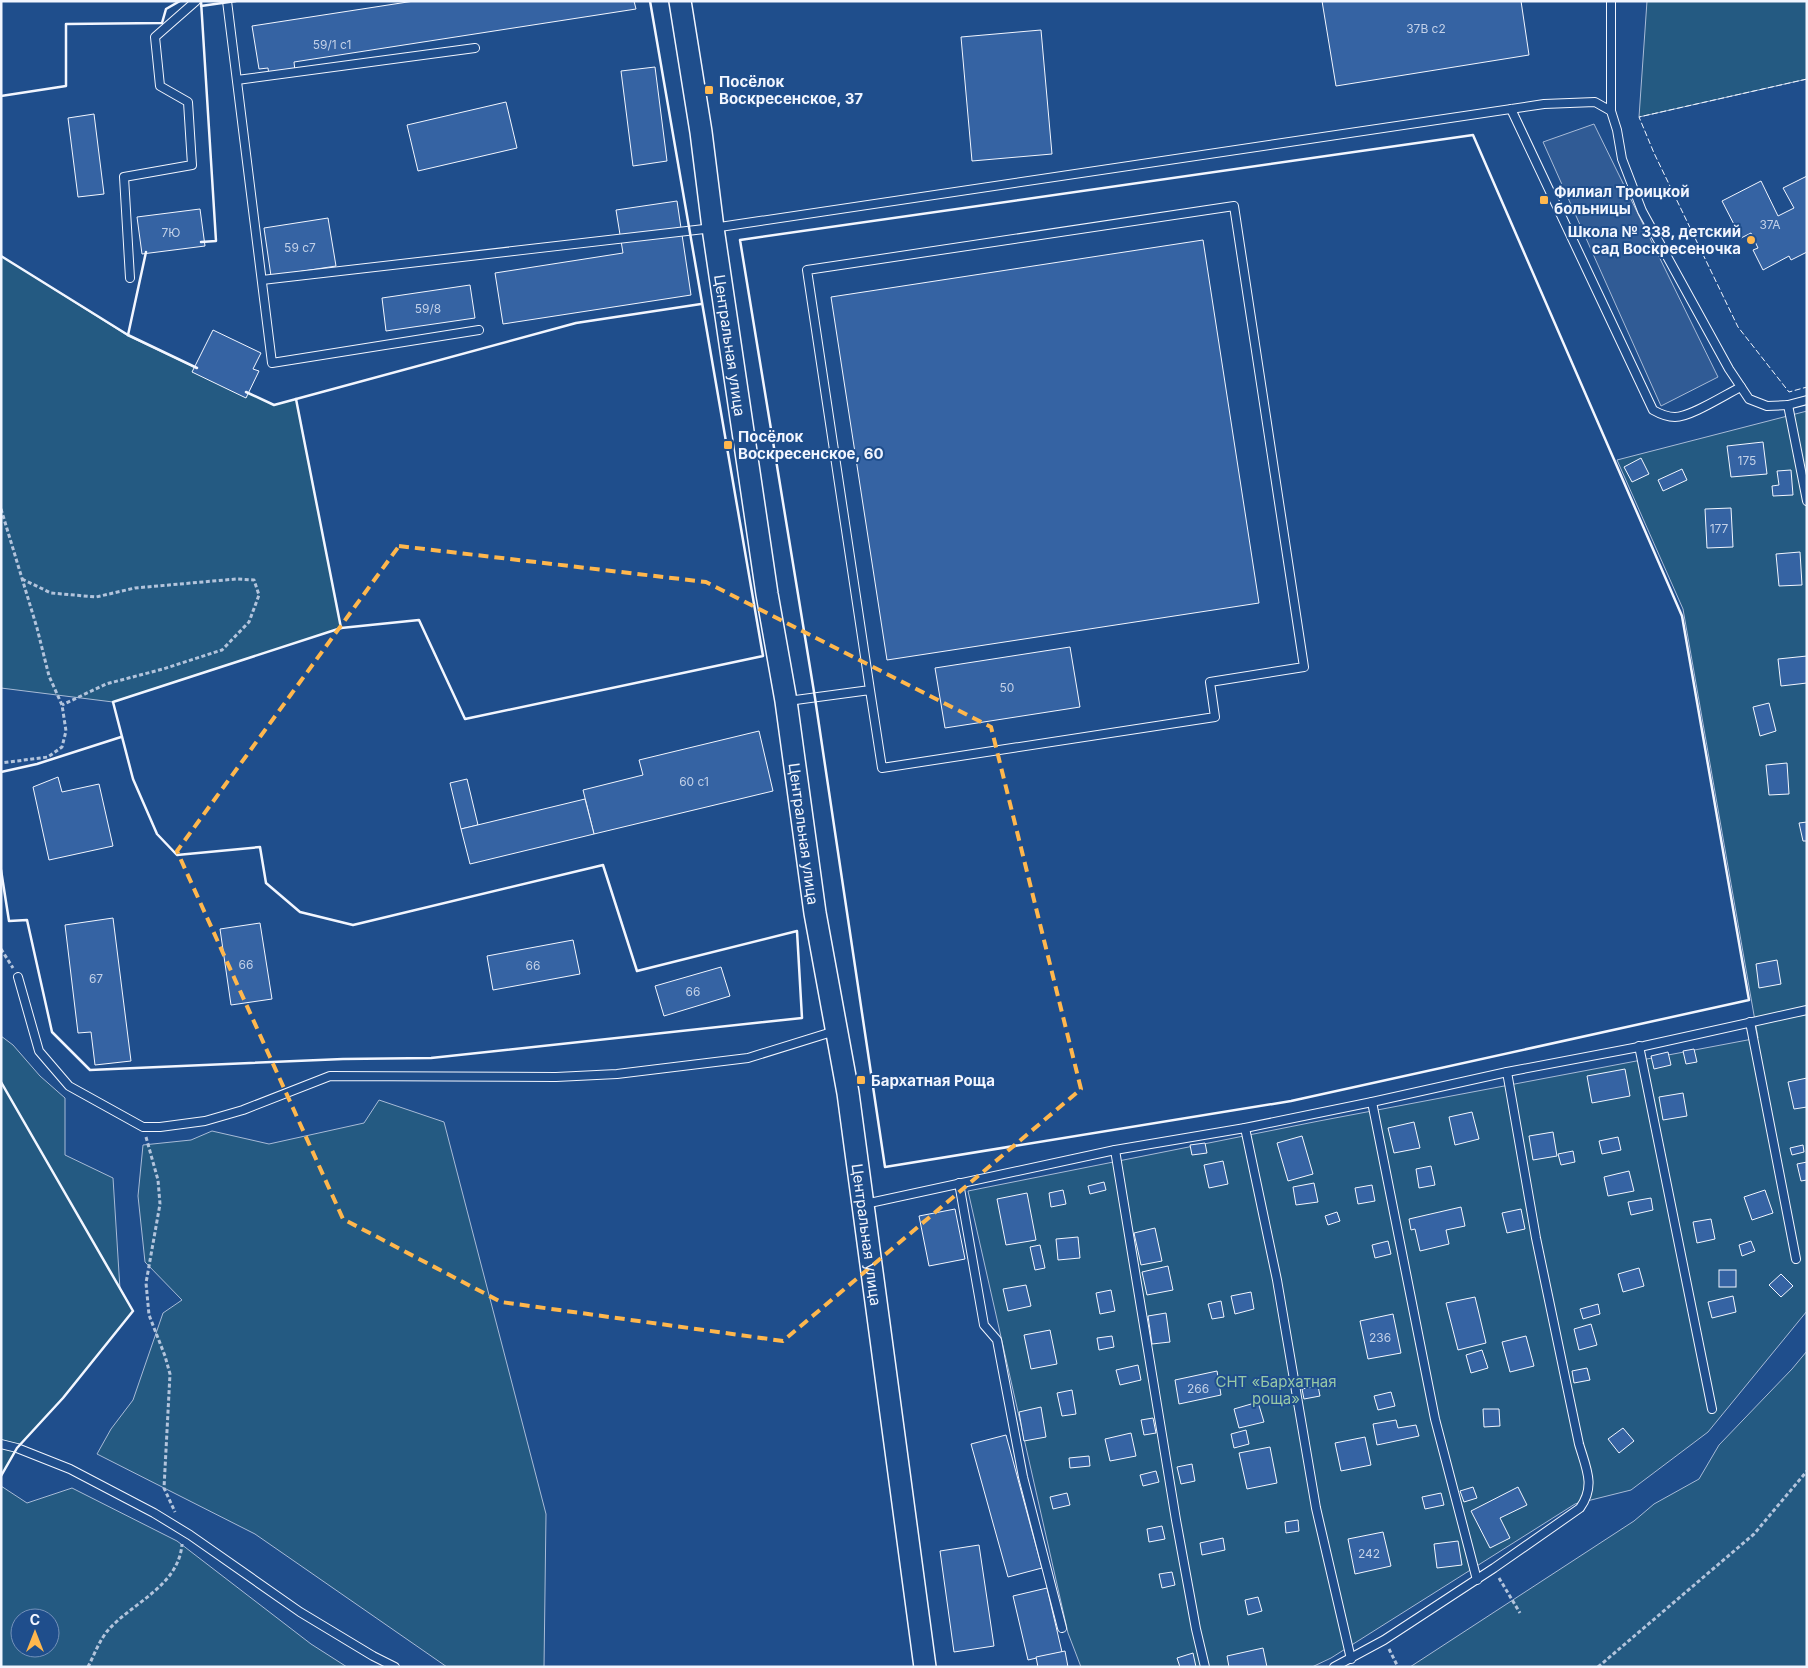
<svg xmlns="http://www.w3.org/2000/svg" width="1808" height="1668" font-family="Inter,sans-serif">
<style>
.green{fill:#245a82;stroke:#a8bbd7;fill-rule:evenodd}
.parking{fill:#305b95;stroke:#a8bbd7}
.building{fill:#3563a3;stroke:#f2f6ff}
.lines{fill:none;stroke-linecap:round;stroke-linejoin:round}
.lane-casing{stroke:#f2f6ff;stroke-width:10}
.secondary-casing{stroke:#f2f6ff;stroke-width:24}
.path{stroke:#b3c4dc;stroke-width:3;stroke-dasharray:4 2.5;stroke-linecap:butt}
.lane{stroke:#1f4e8c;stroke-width:8}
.secondary{stroke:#1f4e8c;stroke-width:21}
.fence{stroke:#f2f6ff;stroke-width:1;stroke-dasharray:6 2.5;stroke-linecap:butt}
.wall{stroke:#f2f6ff;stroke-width:2.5}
.marked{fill:none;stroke:#ffb74d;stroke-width:4;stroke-dasharray:10 6;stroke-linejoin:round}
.poi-dot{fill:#ffb74d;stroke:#1f4e8c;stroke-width:2}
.labels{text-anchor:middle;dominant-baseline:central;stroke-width:4;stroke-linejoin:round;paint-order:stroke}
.number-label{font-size:12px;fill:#c3d1e8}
.poi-label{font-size:15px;font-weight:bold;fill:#f2f6ff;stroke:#1f4e8c;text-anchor:start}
.street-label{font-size:15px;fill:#f2f6ff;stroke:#1f4e8c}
.park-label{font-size:15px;fill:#97c8a6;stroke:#1f4e8c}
</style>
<rect width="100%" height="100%" fill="#1f4e8c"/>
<g class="green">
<path d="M1647,1H1807V79L1639,117Z"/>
<path d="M1,256L128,336L274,405L296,399L341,628L113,702L1,688Z"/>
<path d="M1807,411V1311L1708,1432L1631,1490L1575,1504L1331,1658L1312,1667H1081L1068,1633L968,1191L1319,1121L1758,1038L1683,609L1617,460Z"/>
<path d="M1,1036L13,1045L40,1076L65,1098V1155L113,1178L120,1289L133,1311L63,1398L17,1448L1,1476Z"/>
<path d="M379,1100L444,1122L546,1514L544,1667H447L255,1534L97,1454L111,1429L133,1400L163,1313L182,1300L145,1262L138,1196L143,1145L191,1140L212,1131L269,1144L364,1123Z"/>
<path d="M1807,1351V1667H1410L1634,1521L1654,1504L1699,1479L1719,1445L1792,1369Z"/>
<path d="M1,1486L27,1503L72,1488L177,1541L311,1644L347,1667H1ZM20,1618H50V1648H20Z"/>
</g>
<path class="parking" d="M1594,124L1718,377L1661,406L1543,142Z"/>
<g class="building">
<path d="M414,1H634L636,9L294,62L295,71L269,75L268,68L259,69L252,26Z"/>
<path d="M1322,1H1521L1529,55L1336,86Z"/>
<path d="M1041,30L1052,154L972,161L961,37Z"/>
<path d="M655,67L667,161L633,166L621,71Z"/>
<path d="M506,102L517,148L418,171L407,125Z"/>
<path d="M94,114L104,194L78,197L68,118Z"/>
<path d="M1807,176V252L1791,260L1789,256L1763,270L1753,250L1758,248L1751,233L1741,238L1722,201L1761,181L1778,216L1794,208L1783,188Z"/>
<path d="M677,201L691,295L503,324L495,273L623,253L616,210Z"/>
<path d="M200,209L205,246L142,254L137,217Z"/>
<path d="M328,218L336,266L271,276L264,228Z"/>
<path d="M1203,240L1259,603L887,660L831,297Z"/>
<path d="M470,285L475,318L386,331L382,298Z"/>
<path d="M213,330L261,353L253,369L259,371L246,398L192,372Z"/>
<path d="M1763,442L1767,474L1731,477L1727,446Z"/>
<path d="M1641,458L1649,474L1632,482L1624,467Z"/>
<path d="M1682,469L1687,480L1663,491L1658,480Z"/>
<path d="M1791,470L1793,495L1773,496L1772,486L1779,485L1777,471Z"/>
<path d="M1731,508L1733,547L1707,548L1705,509Z"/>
<path d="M1800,552L1802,585L1779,586L1776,554Z"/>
<path d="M1070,647L1080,707L945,728L935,668Z"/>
<path d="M1807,656V683L1781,686L1778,659Z"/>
<path d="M1769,703L1776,731L1760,736L1753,707Z"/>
<path d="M759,731L773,791L594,834L583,790L643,775L639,760Z"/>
<path d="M1787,763L1789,794L1769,795L1766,765Z"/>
<path d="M58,777L62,792L99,784L113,846L49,860L33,787Z"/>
<path d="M467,779L478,825L461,829L450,783Z"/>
<path d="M585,799L594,834L470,864L461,829Z"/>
<path d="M1807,822V841H1803L1799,823Z"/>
<path d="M113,918L131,1061L95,1065L91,1032L78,1033L65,925Z"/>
<path d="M260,923L272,999L231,1005L220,929Z"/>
<path d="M573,940L580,974L493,990L487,956Z"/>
<path d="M1777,960L1781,984L1759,988L1756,964Z"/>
<path d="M721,967L730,996L664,1016L655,986Z"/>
<path d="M1694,1049L1697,1062L1686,1064L1683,1051Z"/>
<path d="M1668,1052L1671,1065L1654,1069L1651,1056Z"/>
<path d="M1625,1069L1630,1096L1592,1103L1587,1076Z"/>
<path d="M1807,1078V1107L1794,1109L1788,1082Z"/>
<path d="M1683,1093L1687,1116L1663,1120L1659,1097Z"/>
<path d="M1472,1112L1479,1139L1455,1145L1449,1117Z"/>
<path d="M1414,1122L1420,1148L1394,1153L1388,1128Z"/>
<path d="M1553,1132L1557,1156L1533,1160L1529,1136Z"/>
<path d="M1302,1136L1313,1174L1288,1181L1277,1143Z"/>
<path d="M1618,1137L1621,1150L1602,1154L1599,1141Z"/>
<path d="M1205,1143L1207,1153L1192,1155L1190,1145Z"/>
<path d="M1803,1145L1804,1152L1792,1155L1790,1148Z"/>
<path d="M1573,1151L1575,1162L1561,1165L1558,1154Z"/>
<path d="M1223,1161L1228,1184L1209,1188L1204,1165Z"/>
<path d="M1807,1162V1180L1801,1181L1797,1164Z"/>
<path d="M1431,1166L1435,1185L1419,1188L1416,1169Z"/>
<path d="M1629,1171L1634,1191L1608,1196L1604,1177Z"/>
<path d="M1104,1182L1106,1190L1090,1194L1088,1186Z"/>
<path d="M1314,1183L1318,1202L1296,1205L1293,1187Z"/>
<path d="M1372,1185L1375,1201L1358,1204L1355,1188Z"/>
<path d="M1063,1190L1066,1204L1051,1207L1049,1193Z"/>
<path d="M1765,1190L1773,1213L1752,1220L1744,1197Z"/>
<path d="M1027,1193L1036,1240L1006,1245L997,1199Z"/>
<path d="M1651,1198L1653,1210L1631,1215L1628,1202Z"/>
<path d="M1461,1207L1465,1226L1446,1230L1449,1244L1420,1251L1415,1229L1411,1230L1409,1219Z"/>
<path d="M955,1209L965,1259L929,1266L919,1216Z"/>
<path d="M1521,1209L1525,1229L1507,1233L1502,1213Z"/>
<path d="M1337,1212L1340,1221L1328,1225L1325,1216Z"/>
<path d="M1711,1219L1715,1239L1697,1243L1693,1222Z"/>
<path d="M1155,1228L1162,1261L1141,1265L1134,1233Z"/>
<path d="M1078,1237L1080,1258L1058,1260L1056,1239Z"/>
<path d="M1388,1241L1391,1254L1375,1258L1372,1245Z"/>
<path d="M1751,1241L1755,1251L1742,1256L1739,1245Z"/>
<path d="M1040,1245L1045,1268L1035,1270L1030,1247Z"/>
<path d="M1168,1266L1173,1290L1147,1295L1142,1272Z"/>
<path d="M1639,1268L1644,1286L1623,1292L1618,1274Z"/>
<rect x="1719" y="1270" width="17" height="17"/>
<path d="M1781,1274L1793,1286L1781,1297L1769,1285Z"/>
<path d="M1026,1285L1031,1306L1008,1311L1003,1289Z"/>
<path d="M1111,1290L1115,1311L1100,1314L1096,1293Z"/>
<path d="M1251,1292L1254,1309L1235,1314L1231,1296Z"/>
<path d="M1733,1296L1736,1312L1712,1318L1708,1302Z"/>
<path d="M1475,1297L1486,1343L1458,1350L1446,1303Z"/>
<path d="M1221,1301L1224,1317L1212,1319L1208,1304Z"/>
<path d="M1598,1304L1600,1314L1583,1319L1580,1309Z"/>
<path d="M1166,1313L1170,1342L1152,1344L1148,1316Z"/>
<path d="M1393,1314L1401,1353L1368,1359L1360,1321Z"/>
<path d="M1591,1324L1597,1345L1579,1350L1574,1329Z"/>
<path d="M1050,1330L1057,1364L1031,1369L1024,1335Z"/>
<path d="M1112,1336L1114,1347L1099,1350L1097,1338Z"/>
<path d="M1526,1336L1534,1366L1510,1372L1502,1342Z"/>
<path d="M1482,1350L1488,1368L1471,1373L1466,1355Z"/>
<path d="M1138,1365L1141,1380L1120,1385L1116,1370Z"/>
<path d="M1587,1368L1590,1380L1574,1383L1572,1371Z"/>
<path d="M1217,1371L1221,1395L1179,1404L1175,1380Z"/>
<path d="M1318,1386L1320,1396L1304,1399L1302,1389Z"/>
<path d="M1072,1390L1076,1414L1062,1416L1057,1393Z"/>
<path d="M1391,1392L1395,1406L1378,1410L1374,1396Z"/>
<path d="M1258,1402L1264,1422L1239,1428L1234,1409Z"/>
<path d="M1041,1407L1046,1437L1024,1441L1019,1412Z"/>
<path d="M1483,1409H1499L1500,1426L1484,1427Z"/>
<path d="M1153,1418L1156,1433L1144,1435L1141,1420Z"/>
<path d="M1396,1420L1398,1428L1416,1425L1419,1436L1377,1445L1373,1424Z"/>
<path d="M1623,1428L1634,1441L1619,1453L1608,1439Z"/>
<path d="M1246,1430L1249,1444L1234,1448L1231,1434Z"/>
<path d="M1131,1433L1136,1456L1110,1461L1105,1439Z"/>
<path d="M1006,1435L1042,1568L1008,1577L971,1444Z"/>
<path d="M1365,1437L1371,1465L1341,1471L1335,1443Z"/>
<path d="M1270,1447L1277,1483L1247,1489L1239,1453Z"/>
<path d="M1089,1456L1090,1466L1070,1468L1069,1458Z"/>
<path d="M1192,1464L1195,1481L1181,1484L1177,1467Z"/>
<path d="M1156,1471L1159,1482L1143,1486L1140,1475Z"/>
<path d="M1473,1487L1477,1498L1464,1502L1460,1491Z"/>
<path d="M1518,1487L1527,1505L1500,1518L1510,1538L1490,1548L1471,1511Z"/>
<path d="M1067,1493L1070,1505L1053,1509L1050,1497Z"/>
<path d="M1441,1493L1444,1505L1425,1509L1422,1497Z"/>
<path d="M1298,1520L1299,1531L1286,1533L1285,1522Z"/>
<path d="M1162,1526L1165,1539L1149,1542L1147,1529Z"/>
<path d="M1383,1532L1391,1566L1355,1574L1348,1539Z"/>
<path d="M1223,1538L1225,1550L1202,1555L1200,1543Z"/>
<path d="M1458,1541L1462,1565L1437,1568L1434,1544Z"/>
<path d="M979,1545L994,1646L954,1652L940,1551Z"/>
<path d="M1172,1572L1175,1585L1162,1588L1159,1574Z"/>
<path d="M1047,1588L1062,1652L1028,1660L1013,1596Z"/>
<path d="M1258,1597L1262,1611L1248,1615L1245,1600Z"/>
<path d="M1263,1648L1267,1667H1229L1227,1656Z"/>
<path d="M1065,1651L1068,1667H1038L1036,1657Z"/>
<path d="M1193,1653L1196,1667H1180L1177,1658Z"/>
</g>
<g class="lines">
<g class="lane-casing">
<g id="lane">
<path d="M227,1L272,363L479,330"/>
<path d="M1611,1V111"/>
<path d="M237,80L475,48"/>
<path d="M1511,109L1653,410C1660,414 1667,417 1675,417C1691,417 1726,394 1741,387"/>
<path d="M130,278L124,177L192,165L188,102L160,86L155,37L196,1"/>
<path d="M262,280L713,228L1544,104L1595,102L1611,111L1617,130L1622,159L1642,211L1729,369L1749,399L1767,406L1788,405L1807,400"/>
<path d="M1788,405L1807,501"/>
<path d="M788,701L870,690L807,270L1234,206L1304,667L1210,682L1215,717L882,768L870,690"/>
<path d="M18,977L39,1051L69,1086L143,1127H160L205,1121L243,1110L330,1076L556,1077L617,1074L748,1058L835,1031"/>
<path d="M1750,1022L1796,1259"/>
<path d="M1639,1046L1712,1409"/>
<path d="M1372,1102L1435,1419L1477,1580"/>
<path d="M1245,1128L1277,1280L1316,1508L1351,1659"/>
<path d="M1115,1150L1176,1520L1196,1629L1205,1667"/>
<path d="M959,1183L984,1325L997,1340L1023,1477L1062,1628"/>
<path d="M865,1204L1115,1150L1245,1128L1372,1102L1507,1072L1644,1046L1807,1010"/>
<path d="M1,1444L17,1448L70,1469L154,1513L190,1535L300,1612L373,1656L395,1667"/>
<path d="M1334,1667L1384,1640L1494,1568L1580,1508C1596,1486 1586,1468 1579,1444L1536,1238L1507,1072"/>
</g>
</g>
<g class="secondary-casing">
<g id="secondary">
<path id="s1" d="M680,1L701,132L713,228L767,594L786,701L815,913L848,1093L925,1667"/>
</g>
</g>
<g class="path">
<path d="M1,509L37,628L49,676L62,705L66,731L62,747L48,757L1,763"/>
<path d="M22,579L51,593L96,597L135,588L236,579L254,580L259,595L249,622L222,650L163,669L106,684L62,705"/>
<path d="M1,949L13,968"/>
<path d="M146,1137L158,1180L160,1204L146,1283L149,1315L165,1356L170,1374L164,1488L175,1512"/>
<path d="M1499,1578L1520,1613"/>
<path d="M1389,1649L1398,1667"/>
<path d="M88,1667C94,1655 100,1639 109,1629C134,1602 179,1585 182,1544"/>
<path d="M1598,1667L1754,1534L1807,1471"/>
</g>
<use href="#lane" class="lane"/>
<use href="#secondary" class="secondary"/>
<path class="fence" d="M1807,79L1639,117L1654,153L1738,327L1789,392L1807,387"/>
<g class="wall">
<path d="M201,1L216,241L201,242"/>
<path d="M201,6L236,1"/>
<path d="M1,96L66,86V24L162,23L166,9L180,1"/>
<path d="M1473,135L1682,616L1749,1000L1291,1101L885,1167L815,698L740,240Z"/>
<path d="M1,256L128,335L197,368"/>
<path d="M128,335L146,252"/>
<path d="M246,392L274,405L576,323L701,304"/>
<path d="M296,399L341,628"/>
<path d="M1,772L37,764L121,737"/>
<path d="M1,870L9,921L27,920L52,1032L90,1070L343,1059L431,1058L802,1018L797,931L637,971L603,865L353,925L300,912L266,883L260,847L177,855L157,834L133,779L113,702L341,628L419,620L465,719L763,656L650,1"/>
<path d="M1,1082L133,1311L63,1398L17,1448L1,1476"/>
</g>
</g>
<path class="marked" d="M399,546L706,582L991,727L1081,1089L783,1341L501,1302L343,1219L177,851Z"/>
<g class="poi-dot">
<rect x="704" y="85" width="10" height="10" rx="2.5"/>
<rect x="1539" y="195" width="10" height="10" rx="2.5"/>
<circle cx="1751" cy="240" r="5"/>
<rect x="723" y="440" width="10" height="10" rx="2.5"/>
<rect x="856" y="1075" width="10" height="10" rx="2.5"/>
</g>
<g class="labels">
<g class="number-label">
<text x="1426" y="28">37В с2</text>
<text x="332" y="44">59/1 с1</text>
<text x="1770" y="224">37А</text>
<text x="171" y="232">7Ю</text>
<text x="300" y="247">59 с7</text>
<text x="428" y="308">59/8</text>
<text x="1747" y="460">175</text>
<text x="1719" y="528">177</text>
<text x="1007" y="687">50</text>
<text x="694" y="781">60 с1</text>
<text x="246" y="964">66</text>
<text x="533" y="965">66</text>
<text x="96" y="978">67</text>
<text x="693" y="991">66</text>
<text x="1380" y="1337">236</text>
<text x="1198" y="1388">266</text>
<text x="1369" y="1553">242</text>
</g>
<g class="poi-label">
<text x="719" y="81">Посёлок<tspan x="719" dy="17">Воскресенское, 37</tspan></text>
<text x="1554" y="191">Филиал Троицкой<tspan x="1554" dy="17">больницы</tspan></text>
<text x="1741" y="231" text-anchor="end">Школа № 338, детский<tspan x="1741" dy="17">сад Воскресеночка</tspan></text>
<text x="738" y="436">Посёлок<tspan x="738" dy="17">Воскресенское, 60</tspan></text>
<text x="871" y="1080">Бархатная Роща</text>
</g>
<g class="street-label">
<text stroke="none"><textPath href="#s1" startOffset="348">Центральная улица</textPath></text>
<text stroke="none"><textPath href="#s1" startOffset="842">Центральная улица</textPath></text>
<text stroke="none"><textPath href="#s1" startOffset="1248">Центральная улица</textPath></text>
</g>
<g class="park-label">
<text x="1276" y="1381">СНТ «Бархатная<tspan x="1276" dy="17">роща»</tspan></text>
</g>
</g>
<rect width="1808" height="1668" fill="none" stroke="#f2f6ff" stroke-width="5"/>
<g transform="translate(35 1633)"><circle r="24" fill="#1f4e8c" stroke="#7391ba"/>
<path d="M0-4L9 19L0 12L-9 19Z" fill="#ffb74d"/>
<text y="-8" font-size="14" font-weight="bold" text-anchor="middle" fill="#f2f6ff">С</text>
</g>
</svg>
